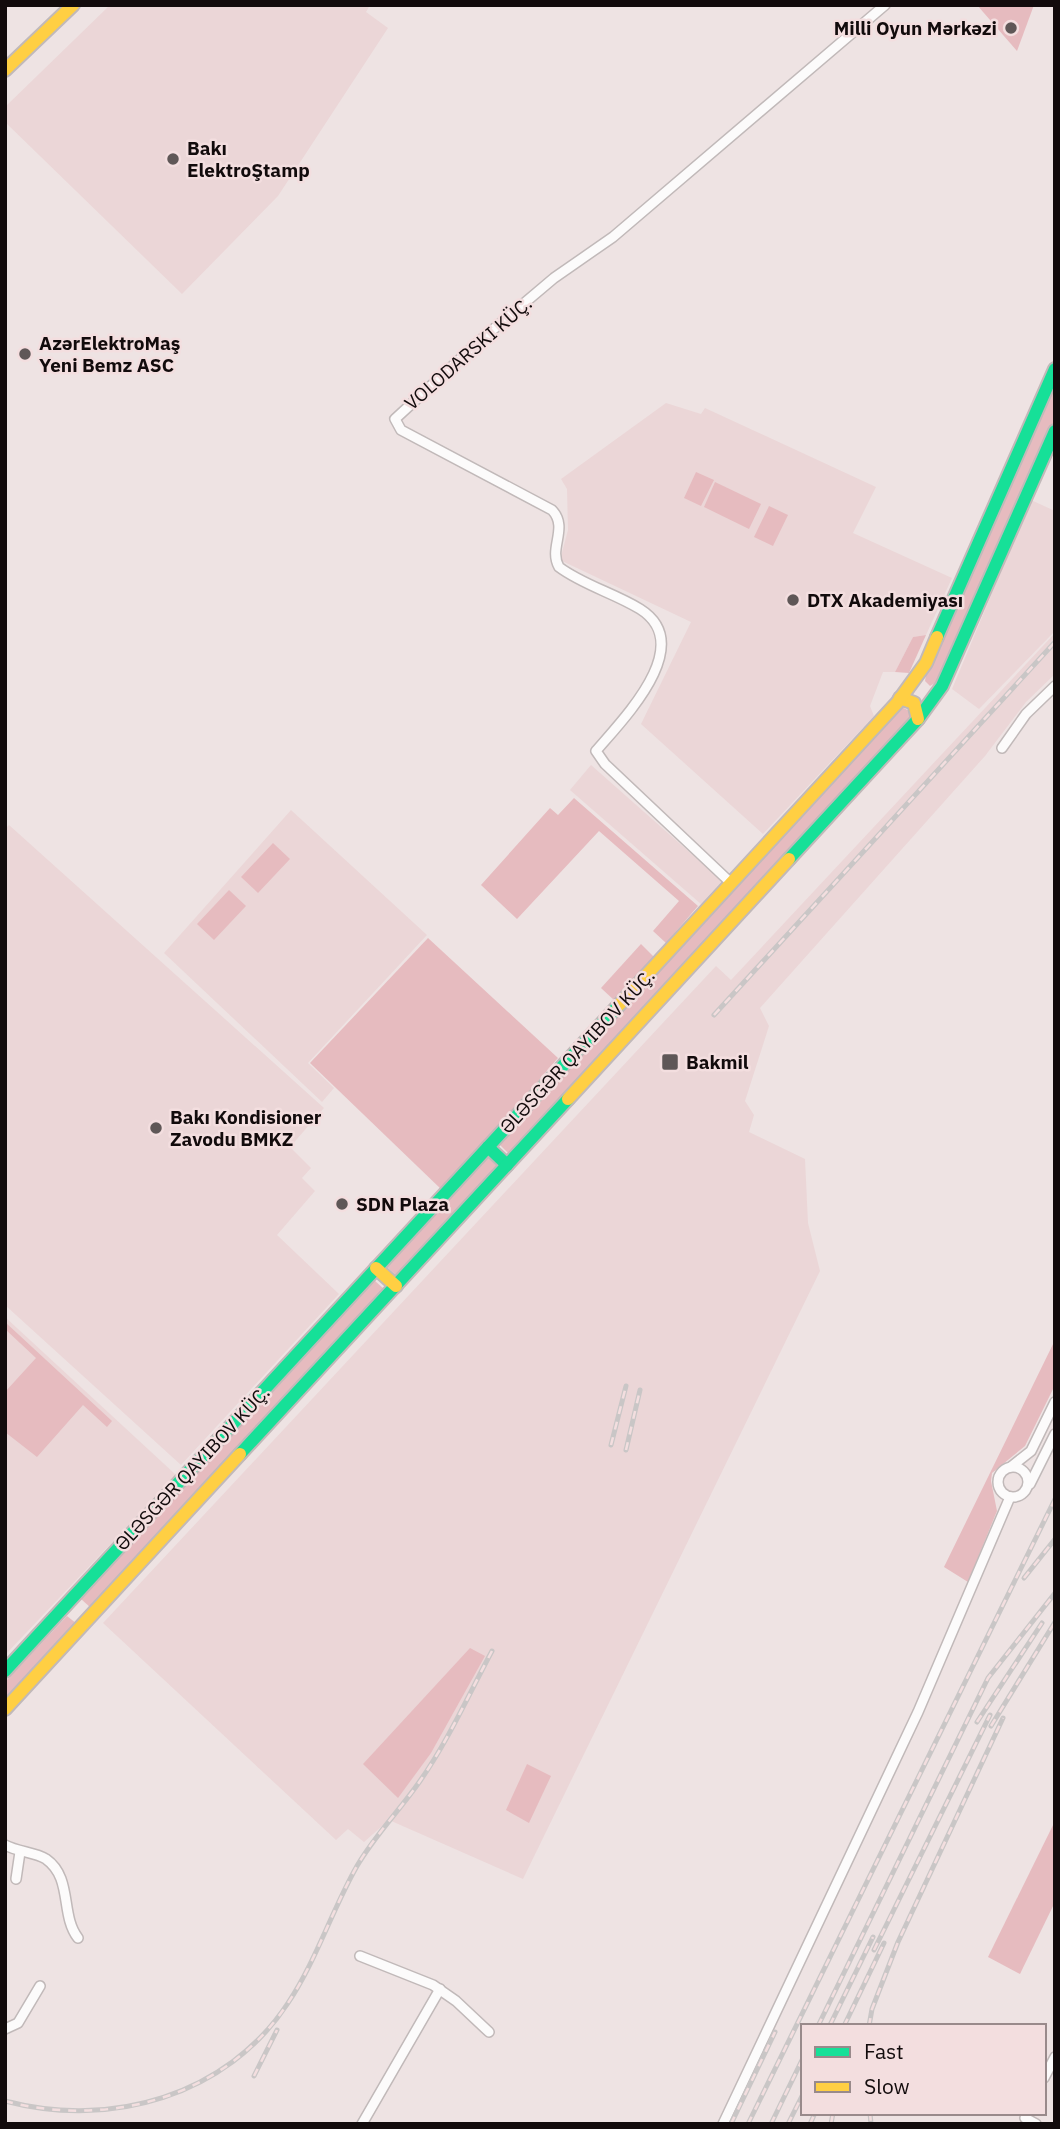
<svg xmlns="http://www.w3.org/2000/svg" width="1060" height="2129" font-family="'IBM Plex Sans',sans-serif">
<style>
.built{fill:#ebd6d7}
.green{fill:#e6bbbf}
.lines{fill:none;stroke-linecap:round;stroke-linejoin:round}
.street-casing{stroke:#c1b9b9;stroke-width:12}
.fast-casing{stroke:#c1b9b9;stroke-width:16}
.slow-casing{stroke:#c1b9b9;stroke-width:16}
.street{stroke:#fcfbfb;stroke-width:9}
.fast{stroke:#16e098;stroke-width:12}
.slow{stroke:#ffcf43;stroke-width:12}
.rail-casing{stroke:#c9c6c6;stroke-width:5}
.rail{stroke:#f3dedf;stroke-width:2.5;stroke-dasharray:8;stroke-linecap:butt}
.poi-dot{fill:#5f5757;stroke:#f3dedf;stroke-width:2.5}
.labels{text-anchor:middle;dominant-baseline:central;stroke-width:5;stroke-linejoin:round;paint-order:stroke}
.poi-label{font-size:19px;font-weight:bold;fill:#120b0c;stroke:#f3dedf;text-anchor:start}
.street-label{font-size:19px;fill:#120b0c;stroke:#f3dedf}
</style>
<rect width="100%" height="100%" fill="#eee3e3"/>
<g class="built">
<path d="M110,5H370L366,12L388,28L278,196L182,294L5,122V107Z"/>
<path d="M666,403L701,414L705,408L876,487L853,533L952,578L926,635L913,637L895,672H883L870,706L874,716L763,834L641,724L691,622L560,560L568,530L567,489L561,479Z"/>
<path d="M1031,500L1055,511V631L979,709L952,689Z"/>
<path d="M1055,633V674L1026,702L985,756L760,1008L769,1026L745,1101L754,1115L749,1132L805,1159L808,1223L820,1271L523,1879L389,1820L364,1842L348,1829L336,1840L103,1623L716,966L731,980Z"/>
<path d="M591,765L722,881L701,904L570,790Z"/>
<path d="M291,810L427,935L308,1063L334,1088L322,1102L164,953Z"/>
<path d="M9,825L324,1108L290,1147L311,1168L302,1178L315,1191L277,1235L339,1294L181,1465L5,1305V829Z"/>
<path d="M5,1317L176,1475L5,1655Z"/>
</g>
<g class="green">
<path d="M977,5H1034L1017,51Z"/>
<path d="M1055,385V422L949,663L940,680L930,686L925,681L926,675Z"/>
<path d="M696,472L714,480L701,506L684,498Z"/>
<path d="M715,482L761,504L749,529L704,507Z"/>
<path d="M769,506L788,515L773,546L754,537Z"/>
<path d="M926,635L909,673L895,672L913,637Z"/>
<path d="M902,707L911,712L908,722L510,1155L499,1144Z"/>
<path d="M574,798L698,906L666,943L653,931L679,901L599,831L517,919L481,885L550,808L558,815Z"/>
<path d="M273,843L290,859L258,893L241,877Z"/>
<path d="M229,890L246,906L214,940L197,924Z"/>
<path d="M428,938L558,1058L443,1191L310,1063Z"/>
<path d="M641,944L654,957L615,1001L601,988Z"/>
<path d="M487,1156L498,1167L398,1277L387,1267Z"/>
<path d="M374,1280L385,1290L91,1608L81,1599Z"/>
<path d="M5,1322L112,1421L107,1427L83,1405L37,1457L5,1432V1392L36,1358L5,1329Z"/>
<path d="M1055,1340V1385L1025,1446L992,1473L991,1481L997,1511L968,1582L944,1567Z"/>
<path d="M67,1616L77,1624L5,1700V1682Z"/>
<path d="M470,1648L485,1656L431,1753L398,1798L363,1764Z"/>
<path d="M527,1764L551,1776L529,1823L506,1810Z"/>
<path d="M1055,1821V1902L1020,1974L988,1957Z"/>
</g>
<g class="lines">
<g class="street-casing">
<g id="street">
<path d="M1002,748L1026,714L1055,686"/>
<path d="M731,883L605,764L596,751C624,718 697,645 640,609C614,593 583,585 559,567C548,548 569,528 552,510L401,430L395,419L483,338L554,278L613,237L885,5"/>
<path d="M1012,1466L1031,1451L1055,1402"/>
<circle cx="1013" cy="1482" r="15"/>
<path d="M1030,1484L1055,1434"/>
<path d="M5,1845C18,1852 35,1852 46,1859C73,1878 60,1915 78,1938"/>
<path d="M16,1879L20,1852"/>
<path d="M360,1956L433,1985L456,2001L489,2032"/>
<path d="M5,2029L18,2023L40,1986"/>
<path d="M1044,2078L1055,2057"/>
<path d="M1025,2118L1036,2124"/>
<path d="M362,2124L440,1989"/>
<path d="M723,2124L918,1712L1010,1497"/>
</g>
</g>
<g class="fast-casing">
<g id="fast">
<path d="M937,637L1055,369"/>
<path d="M789,859L918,719L942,686L1055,431"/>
<path d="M488,1147L507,1165"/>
<path d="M240,1454L568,1099"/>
<path d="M5,1671L618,1006"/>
</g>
</g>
<g class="slow-casing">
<g id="slow">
<path d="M5,70L73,5"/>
<path d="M900,698L914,703L918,719"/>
<path d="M618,1006L897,703L926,663L937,637"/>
<path d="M568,1099L789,859"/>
<path d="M376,1268L396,1286"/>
<path d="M5,1709L240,1454"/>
</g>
</g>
<use href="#street" class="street"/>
<use href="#fast" class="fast"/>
<use href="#slow" class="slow"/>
<g class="rail-casing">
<g id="rail">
<path d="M714,1015L1055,642"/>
<path d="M611,1445L626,1386"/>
<path d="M626,1450L640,1390"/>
<path d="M1024,1578L1055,1539"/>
<path d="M977,1722L1042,1623"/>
<path d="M991,1726L1055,1622"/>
<path d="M874,1950L990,1715"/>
<path d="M830,2025L873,1937"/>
<path d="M818,2026L988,1678L1055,1593"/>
<path d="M844,2026L884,1943"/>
<path d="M869,2026L872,2009L898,1942L1003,1718"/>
<path d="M254,2076L277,2030"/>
<path d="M5,2101C111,2129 227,2096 288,2003C316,1961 332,1910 357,1866C375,1835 400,1810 420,1781C448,1741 469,1694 492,1651"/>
<path d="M870,2113L871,2124"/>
<path d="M731,2124L775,2032"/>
<path d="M748,2124L1055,1499"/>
<path d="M771,2124L803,2058"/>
<path d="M788,2124L803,2094"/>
<path d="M810,2124L815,2113"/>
<path d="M831,2124L833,2113"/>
</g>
</g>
<use href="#rail" class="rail"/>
</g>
<g class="poi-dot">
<circle cx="1011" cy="28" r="7"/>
<circle cx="173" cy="159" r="7"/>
<circle cx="25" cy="354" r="7"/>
<circle cx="793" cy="600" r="7"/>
<rect x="661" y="1053" width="18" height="18" rx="3.5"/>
<circle cx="156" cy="1128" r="7"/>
<circle cx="342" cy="1204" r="7"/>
</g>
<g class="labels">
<g class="poi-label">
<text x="997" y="28" text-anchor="end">Milli Oyun Mərkəzi</text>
<text x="187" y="148">Bakı<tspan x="187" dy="22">ElektroŞtamp</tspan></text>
<text x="39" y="343">AzərElektroMaş<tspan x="39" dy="22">Yeni Bemz ASC</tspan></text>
<text x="807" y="600">DTX Akademiyası</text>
<text x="686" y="1062">Bakmil</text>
<text x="170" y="1117">Bakı Kondisioner<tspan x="170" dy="22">Zavodu BMKZ</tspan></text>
<text x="356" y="1204">SDN Plaza</text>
</g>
<g class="street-label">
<text transform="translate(468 353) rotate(-41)">VOLODARSKI KÜÇ.</text>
<text transform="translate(577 1051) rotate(-47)">ƏLƏSGƏR QAYIBOV KÜÇ.</text>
<text transform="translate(192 1468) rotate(-47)">ƏLƏSGƏR QAYIBOV KÜÇ.</text>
</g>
</g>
<rect width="1060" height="2129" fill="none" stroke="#120b0c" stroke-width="14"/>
<rect x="801" y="2024" width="245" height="91" fill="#f3dedf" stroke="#998a8b" stroke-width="2"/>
<rect x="815" y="2047" width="35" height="10" fill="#16e098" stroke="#998a8b" stroke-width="2"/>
<text x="864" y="2059" font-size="21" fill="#120b0c">Fast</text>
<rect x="815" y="2082" width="35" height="10" fill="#ffcf43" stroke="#998a8b" stroke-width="2"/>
<text x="864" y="2094" font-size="21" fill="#120b0c">Slow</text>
</svg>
